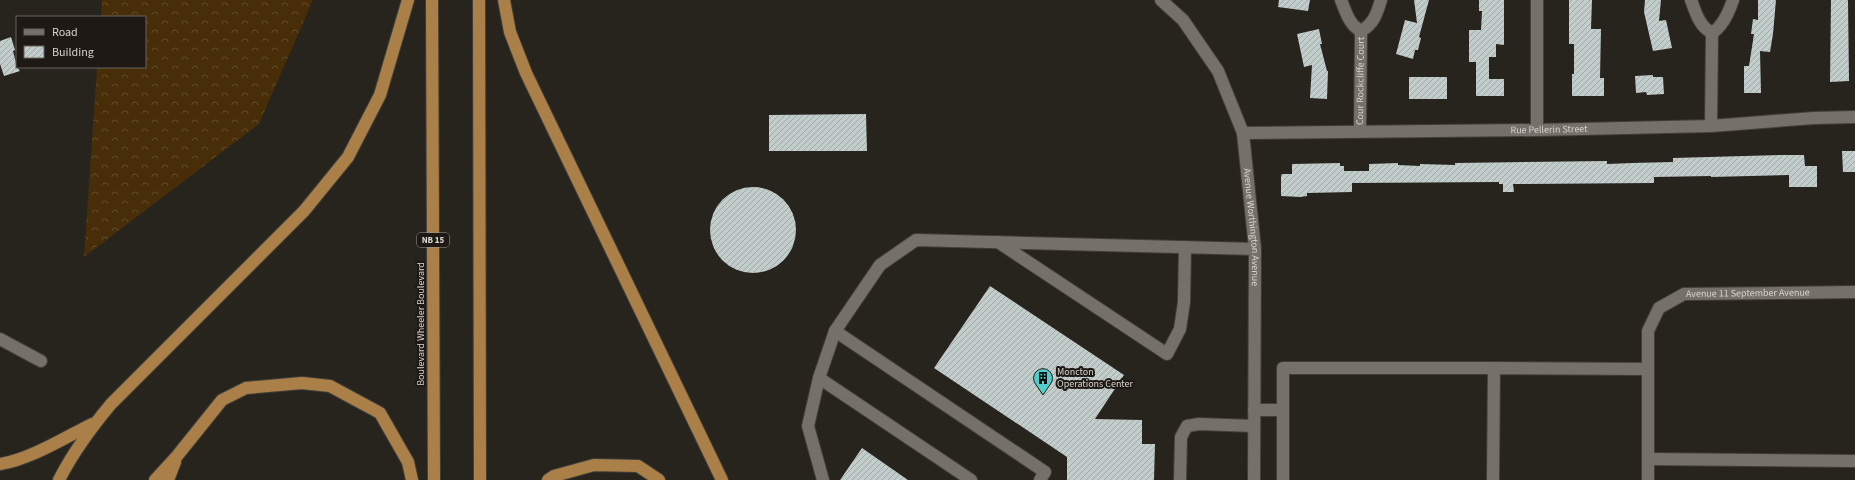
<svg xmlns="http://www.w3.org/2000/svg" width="1855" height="480" font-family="'Source Sans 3',sans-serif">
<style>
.forest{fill:url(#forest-crowns)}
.building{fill:url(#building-hatch)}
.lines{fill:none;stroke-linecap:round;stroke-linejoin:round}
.minor-casing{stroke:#43403b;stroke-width:14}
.highway-casing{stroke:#43403b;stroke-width:14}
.minor{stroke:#757069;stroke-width:12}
.highway{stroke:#ab8048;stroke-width:12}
.labels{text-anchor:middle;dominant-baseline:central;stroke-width:4;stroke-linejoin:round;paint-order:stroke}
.shield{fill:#1e1914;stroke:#9f9b97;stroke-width:1}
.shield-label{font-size:9px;font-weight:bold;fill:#d6d3cf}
.street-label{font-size:10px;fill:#d6d3cf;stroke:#1e1914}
.poi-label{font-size:10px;fill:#d6d3cf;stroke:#1e1914;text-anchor:start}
</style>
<defs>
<pattern id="forest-crowns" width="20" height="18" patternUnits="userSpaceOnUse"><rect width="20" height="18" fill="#472e08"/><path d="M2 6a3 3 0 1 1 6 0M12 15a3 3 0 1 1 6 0" fill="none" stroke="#614b2b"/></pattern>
<pattern id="building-hatch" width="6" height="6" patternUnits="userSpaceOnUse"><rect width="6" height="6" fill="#c1cccb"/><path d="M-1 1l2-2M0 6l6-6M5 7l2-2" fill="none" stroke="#a1a9a8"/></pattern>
</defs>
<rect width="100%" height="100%" fill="#27231d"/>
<path class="forest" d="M102,0H313L259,124L84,257L97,67H145V17H101Z"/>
<g class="building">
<path d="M1279,0H1310L1308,11L1278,7Z"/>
<path d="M1414,0H1429L1419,37L1421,38L1418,50H1415L1413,59L1396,54L1405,20L1417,23Z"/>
<path d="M1479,0H1504V45L1496,44V57H1489V79H1504V96H1476V62H1469V30H1481L1482,11H1479Z"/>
<path d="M1569,0H1592L1591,29H1601L1600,78H1604V96H1572V74H1574V44H1569Z"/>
<path d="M1645,0H1661L1659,21L1666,20L1672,48L1653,51L1644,12Z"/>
<path d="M1758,0H1776L1773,34L1770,52L1760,51L1761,93H1744V66H1749L1754,34H1751L1753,19L1758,20Z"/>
<path d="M1831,0H1848L1849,81L1830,82Z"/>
<path d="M1319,29L1322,44H1320L1327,71H1328L1327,99L1310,98L1312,65L1304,67L1297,34Z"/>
<path d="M11,37L15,50L13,51L17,67L20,71L4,76L0,64V41Z"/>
<path d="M1653,75V77H1663L1664,94L1647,95L1646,92L1636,93L1635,76Z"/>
<rect x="1409" y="77" width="38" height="22"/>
<path d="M866,114L867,151H769V115Z"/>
<path d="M1842,151H1855V172H1843Z"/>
<path d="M1781,155H1804L1805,166H1817V187H1789V175L1711,177V176L1654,177V183L1513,184L1514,192H1503V184H1499V182L1352,183V192L1307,193V196L1300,197L1281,196V176L1282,174H1292V164L1340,163V166H1344V171H1369V164L1398,163V165L1420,166V164L1455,165V163L1607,161V164L1632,163L1673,162V158Z"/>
<circle cx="753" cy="230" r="43"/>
<path d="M990,286L1124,375L1095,419L1142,420V444H1155L1154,480H1067V457L934,368Z"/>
<path d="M862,448L908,480H840Z"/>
</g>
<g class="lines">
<g class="minor-casing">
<g id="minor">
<path id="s1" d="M1161,0L1183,20L1218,71L1243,133L1255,249L1254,480"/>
<path d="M1341,0C1346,12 1349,25 1361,31"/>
<path d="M1691,0C1696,13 1699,26 1712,33"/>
<path d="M1361,31C1374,24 1377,13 1381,0"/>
<path d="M1712,33C1723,26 1729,12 1733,0"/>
<path d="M1711,126L1712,33"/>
<path id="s2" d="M1360,130L1361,31"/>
<path d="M1537,130V0"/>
<path id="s3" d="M1243,133L1537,130L1711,126L1814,118L1855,117"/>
<path d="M998,242L1167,354L1180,329L1184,302L1185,247"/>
<path d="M835,331L1045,472L1040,480"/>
<path d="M0,339L41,361"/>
<path d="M819,378L971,480"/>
<path d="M1254,410H1283"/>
<path d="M1648,459L1855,461"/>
<path d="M823,480L808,426L819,378L835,331L880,265L916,240L1255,249"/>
<path d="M1180,480L1181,437L1187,426L1199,424L1254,426"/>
<path d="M1283,480V368H1494"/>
<path d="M1493,480L1494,368L1648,369"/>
<path id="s4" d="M1648,480V331L1659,308L1684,294L1855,292"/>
</g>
</g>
<g class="highway-casing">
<g id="highway">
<path d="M432,0L434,480"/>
<path d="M479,0L480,480"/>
<path d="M504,0L510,32L526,73L722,480"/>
<path d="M0,464C29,460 66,437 92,424"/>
<path d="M59,480C73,452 91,428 111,404L304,211L348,157L380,95L408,0"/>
<path d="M155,480L177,456L222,400L246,388L302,383L330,386L380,413L408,462L412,480"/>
<path d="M168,480L175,462"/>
<path d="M548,480L554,476L594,465L638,466L659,480"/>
</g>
</g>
<use href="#minor" class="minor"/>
<use href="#highway" class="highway"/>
</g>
<defs>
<g id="building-pin" transform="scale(1)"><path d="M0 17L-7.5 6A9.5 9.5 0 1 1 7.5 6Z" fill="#53cdca" stroke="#1e1914"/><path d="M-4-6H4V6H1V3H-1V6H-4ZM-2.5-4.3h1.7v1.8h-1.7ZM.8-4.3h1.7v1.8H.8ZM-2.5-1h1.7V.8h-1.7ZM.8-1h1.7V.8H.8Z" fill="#111"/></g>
</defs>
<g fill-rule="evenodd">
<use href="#building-pin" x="1043" y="378"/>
</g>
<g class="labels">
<rect class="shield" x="417" y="233" width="32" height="14" rx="3"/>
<g class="shield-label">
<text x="433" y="240">NB 15</text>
</g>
<g class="street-label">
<text stroke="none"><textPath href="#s2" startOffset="49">Cour Rockcliffe Court</textPath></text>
<text stroke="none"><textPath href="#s3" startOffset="306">Rue Pellerin Street</textPath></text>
<text stroke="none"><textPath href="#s1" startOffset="253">Avenue Worthington Avenue</textPath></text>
<text stroke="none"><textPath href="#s4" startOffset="267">Avenue 11 September Avenue</textPath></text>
<text transform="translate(421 324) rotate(-90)">Boulevard Wheeler Boulevard</text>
</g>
<g class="poi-label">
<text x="1057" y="372">Moncton<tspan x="1057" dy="12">Operations Center</tspan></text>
</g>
</g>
<rect x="16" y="16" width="130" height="52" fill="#1e1914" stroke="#68635f"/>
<rect x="24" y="29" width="20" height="6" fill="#757069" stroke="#68635f"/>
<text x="52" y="36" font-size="12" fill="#d6d3cf">Road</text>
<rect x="24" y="46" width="20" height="12" fill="url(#building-hatch)" stroke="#68635f"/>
<text x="52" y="56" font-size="12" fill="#d6d3cf">Building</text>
</svg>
